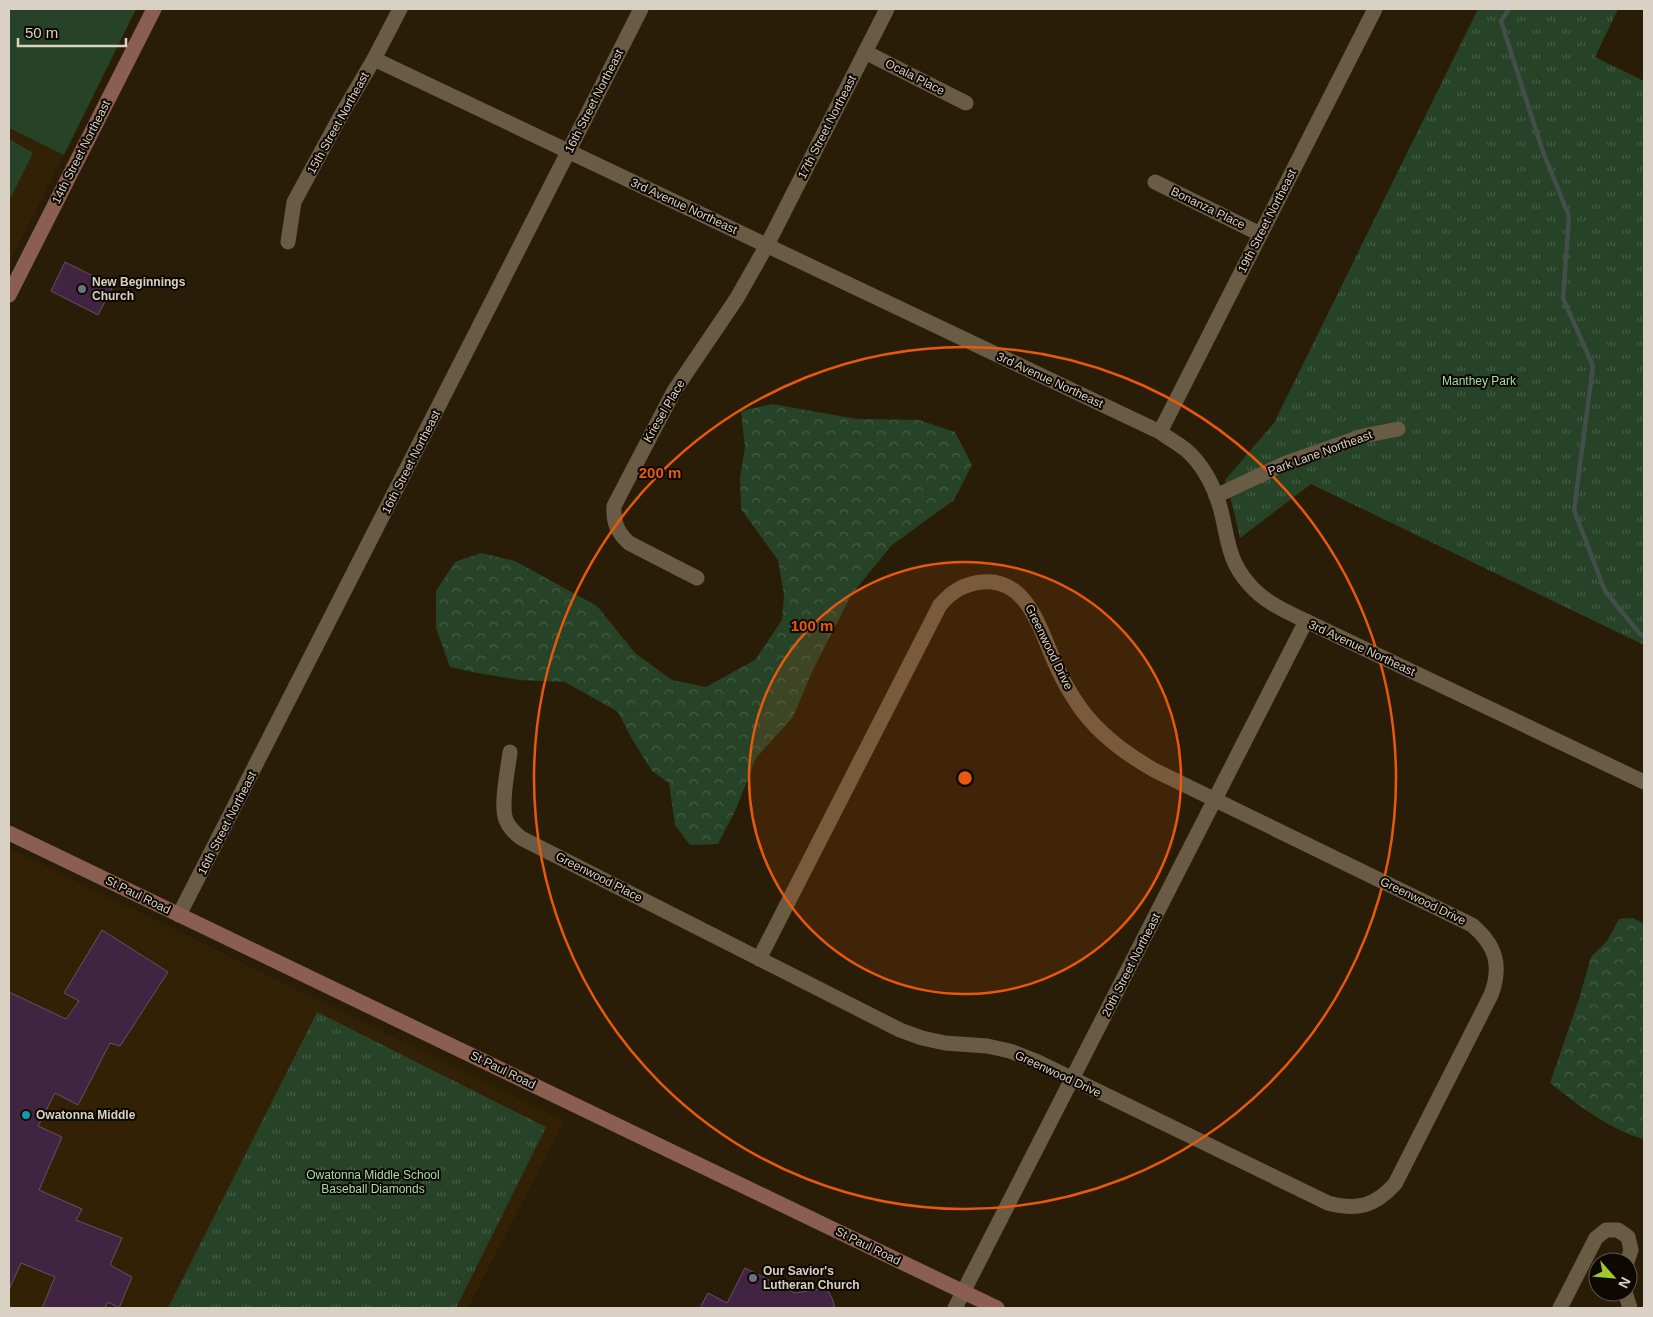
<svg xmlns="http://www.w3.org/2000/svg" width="1653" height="1317" font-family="Arial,sans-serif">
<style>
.built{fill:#322104}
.grass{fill:#264328}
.forest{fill:url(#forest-crowns)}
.park{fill:url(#park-tufts)}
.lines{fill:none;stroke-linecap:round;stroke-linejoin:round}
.stream{stroke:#434d4a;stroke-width:4.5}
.building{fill:#412442;stroke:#655265}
.street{stroke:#6a5b44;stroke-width:15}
.secondary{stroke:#8a5e51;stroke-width:15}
.ring{fill:none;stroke:#e8590c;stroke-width:2.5}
.worship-dot{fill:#6b7280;stroke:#0e0802;stroke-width:2}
.culture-dot{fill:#0f9aa8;stroke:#0e0802;stroke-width:2}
.labels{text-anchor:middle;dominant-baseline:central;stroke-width:4;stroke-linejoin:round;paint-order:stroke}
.street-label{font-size:12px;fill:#d9d1c4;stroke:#0e0802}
.poi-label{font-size:12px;font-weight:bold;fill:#d9d1c4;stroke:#0e0802;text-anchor:start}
.park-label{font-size:12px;fill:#a5dea8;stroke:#0e0802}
.centre{fill:#e8590c;stroke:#0e0802;stroke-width:2.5}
.ring-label{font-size:15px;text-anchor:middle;font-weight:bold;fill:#e8590c;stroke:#0e0802;stroke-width:4;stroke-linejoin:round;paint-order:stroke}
</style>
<defs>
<pattern id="forest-crowns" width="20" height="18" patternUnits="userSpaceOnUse" patternTransform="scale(1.25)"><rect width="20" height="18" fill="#264328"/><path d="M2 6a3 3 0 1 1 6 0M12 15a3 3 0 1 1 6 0" fill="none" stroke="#455d46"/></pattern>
<pattern id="park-tufts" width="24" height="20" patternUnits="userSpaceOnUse" patternTransform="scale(1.25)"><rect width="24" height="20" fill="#264328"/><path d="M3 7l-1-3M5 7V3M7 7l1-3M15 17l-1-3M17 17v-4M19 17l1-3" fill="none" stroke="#455d46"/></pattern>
</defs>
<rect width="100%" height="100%" fill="#2a1d07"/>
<g class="built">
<path d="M9,128L64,155L9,263Z"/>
<path d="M9,848L564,1121L468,1308H9Z"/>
</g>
<g class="grass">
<path d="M9,9H136L64,155L9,128Z"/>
<path d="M9,139L33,153L9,201Z"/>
</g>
<g class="forest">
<path d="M772,404L857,419L919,420L955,432L972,465L954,500L892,545L851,595L811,674L793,717L756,758L736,809L718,844L690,845L675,825L669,783L652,771L632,739L618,712L565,682L520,680L477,673L450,667L436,628V591L455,562L481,553L515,561L597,606L635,653L672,680L706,687L755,660L782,620L784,595L778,560L741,509L740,478L745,447L741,411Z"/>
<path d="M1633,918L1644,924V1139C1610,1130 1578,1105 1550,1083L1579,999L1591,957L1607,941L1619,919Z"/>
</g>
<g class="park">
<path d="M1478,9H1618L1595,57L1644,81V645L1311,484L1240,538L1233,507L1225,480L1274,423Z"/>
<path d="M317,1012L546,1127L456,1308H168Z"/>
</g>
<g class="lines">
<path class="stream" d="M1509,9L1501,21L1542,149L1569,216L1563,298L1593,366L1574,510L1605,591L1640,634L1644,636"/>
</g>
<g class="building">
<path d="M65,262L113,286L98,315L51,291Z"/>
<path d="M102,930L168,972L120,1046L110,1043L78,1105L55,1093L38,1126L62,1137L39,1190L82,1209L76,1220L122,1238L110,1265L132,1277L119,1308L108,1302L105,1308H42L55,1277L21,1263L9,1290V992L66,1019L79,1001L64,993Z"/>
<path d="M745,1268L795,1293L826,1288L832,1298L835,1308H700L708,1293L727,1303Z"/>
</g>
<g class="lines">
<g class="street">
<path d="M865,52L966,103"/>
<path d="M374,59L1160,432C1168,438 1177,443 1185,449C1202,463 1214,486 1220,507C1228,536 1227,560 1249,584C1264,602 1285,611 1306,621L1644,782"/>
<path d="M1155,182L1260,234"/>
<path d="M288,242L294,202L340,117L374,59L400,9"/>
<path d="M1160,432L1375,9"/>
<path d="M1216,496L1286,463L1363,436L1398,429"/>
<path d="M697,578L629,543C617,532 613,522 614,506L674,391L737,298L767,245L887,9"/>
<path d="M510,752C508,769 500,805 506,820C509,828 515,833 521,838L900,1030L922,1038L945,1043L987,1046L1010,1051L1038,1062L1328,1203C1357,1211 1375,1206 1395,1184L1491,995C1502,966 1496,945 1472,925L1154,770C1126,754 1100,735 1081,709C1071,695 1062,679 1055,663C1040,630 1028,578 982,582C964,584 952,591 940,605L759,959"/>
<path d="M179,915L641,9"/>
<path d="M1625,1292L1630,1308"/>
<path d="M955,1308L1306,621"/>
<path d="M1560,1308L1596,1238L1606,1230H1618L1628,1237L1631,1250L1627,1262"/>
</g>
<g class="secondary">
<path d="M9,295L154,9"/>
<path d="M9,833L997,1308"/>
</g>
</g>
<circle cx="965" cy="778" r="216" fill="#e8590c" fill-opacity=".12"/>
<g class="ring">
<circle cx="965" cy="778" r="216"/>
<circle cx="965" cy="778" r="431"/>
</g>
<g class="worship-dot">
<circle cx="82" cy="289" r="5"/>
<circle cx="753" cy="1278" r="5"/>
</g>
<circle class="culture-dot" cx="26" cy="1115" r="5"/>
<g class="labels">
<g class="street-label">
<text transform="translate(915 77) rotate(27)">Ocala Place</text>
<text transform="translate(594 101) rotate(-63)">16th Street Northeast</text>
<text transform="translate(338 123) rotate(-61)">15th Street Northeast</text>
<text transform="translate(827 127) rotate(-63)">17th Street Northeast</text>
<text transform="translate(81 152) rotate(-63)">14th Street Northeast</text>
<text transform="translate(684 206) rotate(25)">3rd Avenue Northeast</text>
<text transform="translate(1208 208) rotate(26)">Bonanza Place</text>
<text transform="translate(1267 221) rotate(-63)">19th Street Northeast</text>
<text transform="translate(1050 380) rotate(25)">3rd Avenue Northeast</text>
<text transform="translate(664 411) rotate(-60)">Kriesel Place</text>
<text transform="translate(1320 453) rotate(-20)">Park Lane Northeast</text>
<text transform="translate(411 462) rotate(-63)">16th Street Northeast</text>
<text transform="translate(1049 647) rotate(64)">Greenwood Drive</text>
<text transform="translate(1362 648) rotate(25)">3rd Avenue Northeast</text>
<text transform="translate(227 823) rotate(-63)">16th Street Northeast</text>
<text transform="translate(599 877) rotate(27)">Greenwood Place</text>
<text transform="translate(138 895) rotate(26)">St Paul Road</text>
<text transform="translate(1423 901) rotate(26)">Greenwood Drive</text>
<text transform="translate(1131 965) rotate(-63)">20th Street Northeast</text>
<text transform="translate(503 1070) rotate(26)">St Paul Road</text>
<text transform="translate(1058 1074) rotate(25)">Greenwood Drive</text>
<text transform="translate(868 1246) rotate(26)">St Paul Road</text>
</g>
<g class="poi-label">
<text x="92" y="282">New Beginnings<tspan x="92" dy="14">Church</tspan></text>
<text x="36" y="1115">Owatonna Middle</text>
<text x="763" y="1271">Our Savior's<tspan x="763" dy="14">Lutheran Church</tspan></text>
</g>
<g class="park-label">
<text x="1479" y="381">Manthey Park</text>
<text x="373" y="1175">Owatonna Middle School<tspan x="373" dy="14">Baseball Diamonds</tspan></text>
</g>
</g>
<circle cx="965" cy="778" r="8" class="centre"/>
<g class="ring-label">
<text x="660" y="478">200 m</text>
<text x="812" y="631">100 m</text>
</g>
<rect width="1653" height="1317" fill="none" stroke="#d9d1c4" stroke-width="20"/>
<g transform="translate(1613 1277) rotate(117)"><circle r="24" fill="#0e0802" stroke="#5f5850"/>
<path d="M0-4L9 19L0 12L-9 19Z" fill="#a1c929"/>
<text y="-8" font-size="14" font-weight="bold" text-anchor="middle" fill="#d9d1c4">N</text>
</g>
<path d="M18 38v8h108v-8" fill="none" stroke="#d9d1c4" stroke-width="2.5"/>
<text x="25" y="38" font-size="15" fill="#d9d1c4" stroke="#0e0802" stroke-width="4" paint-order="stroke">50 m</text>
</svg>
